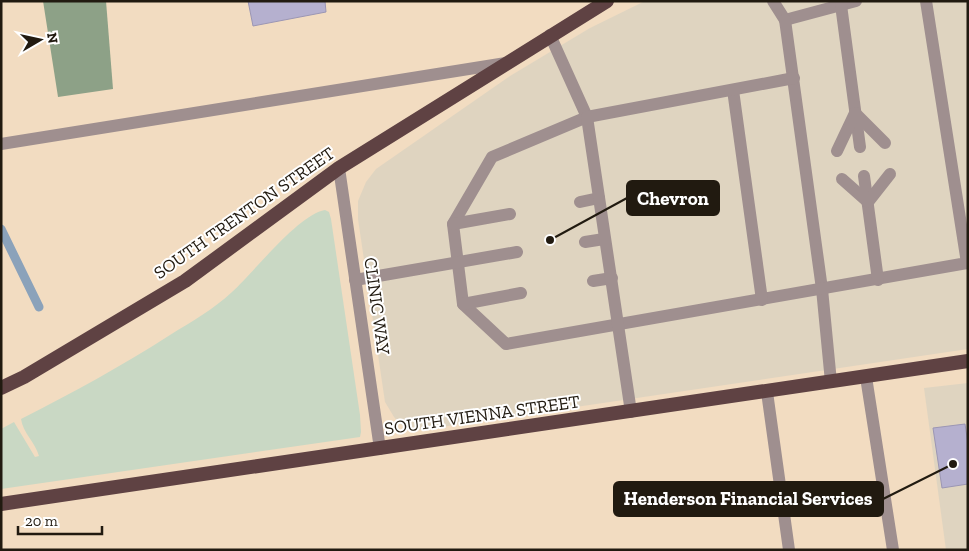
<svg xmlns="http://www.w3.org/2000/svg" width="969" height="551" font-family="'Zilla Slab',serif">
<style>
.commercial{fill:#dfd4c0}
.green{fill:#c9d8c4}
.forest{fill:#8da187}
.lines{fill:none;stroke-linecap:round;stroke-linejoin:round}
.stream{stroke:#8ba2ba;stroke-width:9}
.building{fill:#b5b0cf;stroke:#9b96b4}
.service{stroke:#9f8f8f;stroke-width:12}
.minor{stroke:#9f8f8f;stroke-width:12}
.trunk{stroke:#5f4243;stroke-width:14}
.labels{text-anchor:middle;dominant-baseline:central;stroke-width:4;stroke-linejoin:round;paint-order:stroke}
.street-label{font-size:18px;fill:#211a10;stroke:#fff}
.leader{fill:none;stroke:#211a10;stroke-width:2}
.callout-dot{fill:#211a10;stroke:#fff;stroke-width:2}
.callout{fill:#211a10;stroke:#211a10;stroke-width:2}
.callout-label{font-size:19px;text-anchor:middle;font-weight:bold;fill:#fff}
</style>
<rect width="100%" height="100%" fill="#f2dcc1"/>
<g class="commercial">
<path d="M645,1H968V349L421,430H413L400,424L394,417L385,402L358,219V201L366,182L376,169L510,76L590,28Z"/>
<path d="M968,383V550H946L924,388Z"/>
</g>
<path class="green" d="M325,210L329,212L331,219L360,415L361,432L360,437L1,489V429L14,422L35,457L39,456C35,442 23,433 21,419C72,393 122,366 170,335C191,322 214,309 232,292C254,272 299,214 325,210Z"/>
<path class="forest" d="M43,1H106L113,89L58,97Z"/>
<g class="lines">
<path class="stream" d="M1,229L39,307"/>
</g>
<g class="building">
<path d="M248,1H325L326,12L253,26Z"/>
<path d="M965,424L968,444V484L942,488L933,428Z"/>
</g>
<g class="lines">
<g class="service">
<path d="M773,1L785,20L856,1"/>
<path d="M841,5L860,147"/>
<path d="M785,20L822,289L831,382"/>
<path d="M550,35L587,117L492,157L453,224L463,304L506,344L967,263L926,1"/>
<path d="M733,90L762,300"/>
<path d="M837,151L855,113L885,143"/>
<path d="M864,176L878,280"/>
<path d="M842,179L868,202L890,174"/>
<path d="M580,202L599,198"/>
<path d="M453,224L510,214"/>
<path d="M585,242L604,239"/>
<path d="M355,280L517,252"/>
<path d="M593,281L612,278"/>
<path d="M463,304L521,293"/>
<path d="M866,377L893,550"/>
<path d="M767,392L789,550"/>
<path d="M631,412L587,117L794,78"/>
</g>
<g class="minor">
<path d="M1,144L506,63"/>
<path d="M339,168L380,449"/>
</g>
<g class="trunk">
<path d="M1,388L24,377L185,281L339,168L607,1"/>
<path d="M1,504L968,361"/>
</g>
</g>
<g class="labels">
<g class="street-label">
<text transform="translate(244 213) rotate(-35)">SOUTH TRENTON STREET</text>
<text transform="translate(377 306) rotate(82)">CLINIC WAY</text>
<text transform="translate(482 415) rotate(-8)">SOUTH VIENNA STREET</text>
</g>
</g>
<path class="leader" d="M550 240L627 198M953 464L883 499"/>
<g class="callout-dot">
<circle cx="550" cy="240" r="5"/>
<circle cx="953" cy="464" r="5"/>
</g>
<g class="callout">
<rect x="627" y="181" width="92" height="34" rx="5"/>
<rect x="614" y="482" width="269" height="34" rx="5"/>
</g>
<g class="callout-label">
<text x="673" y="205">Chevron</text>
<text x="748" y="505">Henderson Financial Services</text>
</g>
<rect width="969" height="551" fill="none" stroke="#211a10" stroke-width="5"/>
<g transform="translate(40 40) rotate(81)" stroke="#ffffff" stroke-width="4" paint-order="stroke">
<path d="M0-4L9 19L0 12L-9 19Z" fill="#211a10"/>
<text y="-8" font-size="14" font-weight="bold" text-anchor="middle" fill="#211a10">N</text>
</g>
<path d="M18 526v8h84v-8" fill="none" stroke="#211a10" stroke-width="2.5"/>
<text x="25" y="526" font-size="15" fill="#211a10" stroke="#ffffff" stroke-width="4" paint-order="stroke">20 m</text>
</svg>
